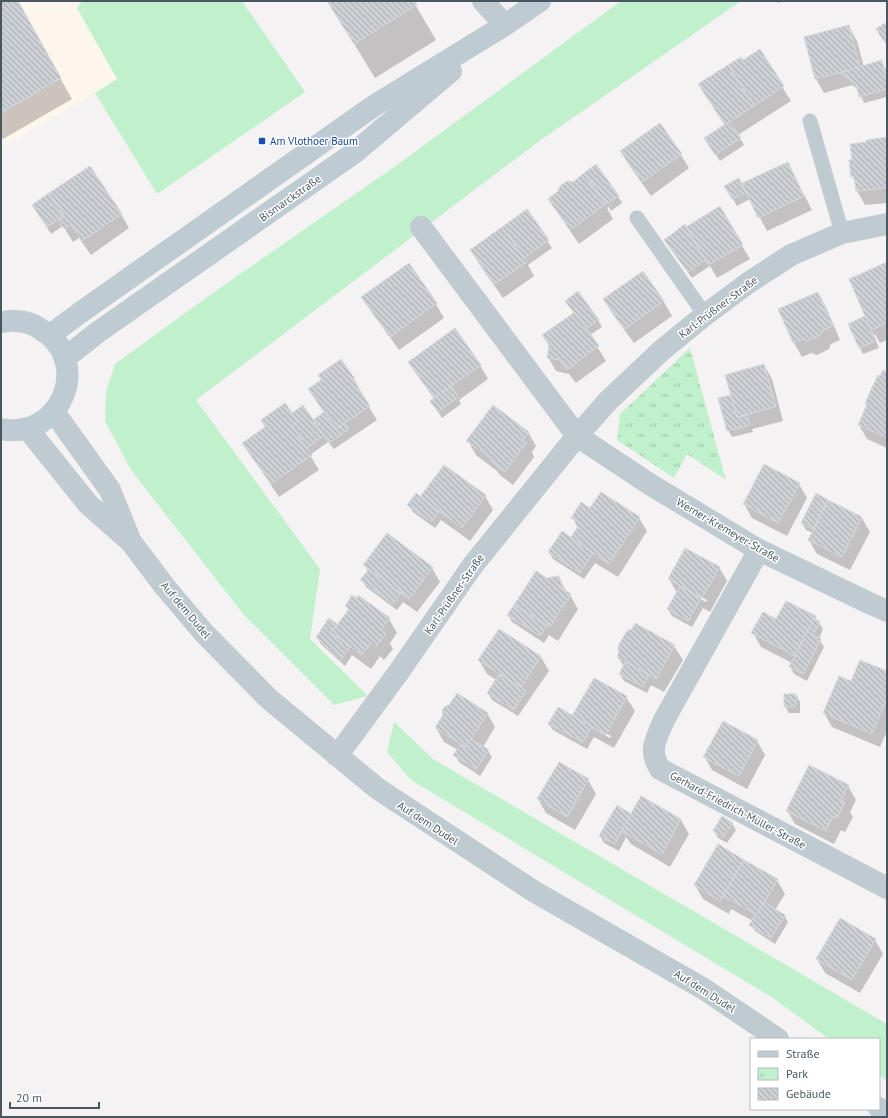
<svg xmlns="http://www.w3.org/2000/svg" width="888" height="1118" font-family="'PT Sans',sans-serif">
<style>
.commercial{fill:#fdf6ed}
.green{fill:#c1f1cc}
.park{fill:url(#park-tufts)}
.shadow{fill:#0003;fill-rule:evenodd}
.building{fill:url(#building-back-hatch);stroke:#d6d9dd}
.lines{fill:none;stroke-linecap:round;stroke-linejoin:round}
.service{stroke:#c0cbd1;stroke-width:15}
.minor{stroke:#c0cbd1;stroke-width:22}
.secondary{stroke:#becbd3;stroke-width:22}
.transit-dot{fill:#1a4fb4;stroke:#fff;stroke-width:1.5}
.labels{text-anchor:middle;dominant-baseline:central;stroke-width:3;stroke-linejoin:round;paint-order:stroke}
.transit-label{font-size:11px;fill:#164399;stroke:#fff;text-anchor:start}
.street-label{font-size:11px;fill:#495860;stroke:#fff}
</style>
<defs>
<pattern id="park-tufts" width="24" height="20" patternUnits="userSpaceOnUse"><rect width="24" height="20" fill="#c1f1cc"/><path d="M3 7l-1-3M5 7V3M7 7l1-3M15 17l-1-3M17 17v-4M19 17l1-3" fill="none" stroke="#9fc6a9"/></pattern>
<pattern id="building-back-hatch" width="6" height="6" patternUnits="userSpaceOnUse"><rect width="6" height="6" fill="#ccd0d4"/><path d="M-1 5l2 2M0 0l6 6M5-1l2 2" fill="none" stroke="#a8acaf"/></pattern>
</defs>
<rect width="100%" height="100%" fill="#f4f2f2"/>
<path class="commercial" d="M1,1H82L77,8L117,80L1,148Z"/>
<g class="green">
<path d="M82,1H242L305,92L157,194L95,93L117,79L77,8Z"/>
<path d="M621,1H741L538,142L196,400L320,569L310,639L368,696L334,705L244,615L131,470L105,421L106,392L115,364L210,295L397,165Z"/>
<path d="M394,722L433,759L887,1024V1081L879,1075V1039H829L773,998L411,780L387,752Z"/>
</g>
<path class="park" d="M690,348L726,480L687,454L674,478L617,440L620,414Z"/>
<g class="shadow">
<path d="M1,1H17L72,99L3,139L1,136Z"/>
<path d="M328,1H413L436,40L375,78Z"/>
<path d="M777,1H787L778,3Z"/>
<path d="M849,27L857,41L864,67L881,62L885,68L887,75V97L864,103L858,89L852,85L824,93L816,79L805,38Z"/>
<path d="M887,28V45L881,36Z"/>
<path d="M760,51L791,101L738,135L744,145L720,161L710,145L725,126L708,98L743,62Z"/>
<path d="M887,138V203L865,205L857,191L856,183L852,176L853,160Z"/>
<path d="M621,151L681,155L689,168L651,196L629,165Z"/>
<path d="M788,163L812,210L767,231L750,199L737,206L725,186L742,184Z"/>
<path d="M618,196L622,203L611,211L609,207L607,208L613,219L579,244L558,213L549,199Z"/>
<path d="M719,208L750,259L717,278L710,266L692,278L669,247L685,226L686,228Z"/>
<path d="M526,211L552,248L528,265L534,276L503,298L479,264L471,250Z"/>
<path d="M37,212L121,214L129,228L91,255L79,238L73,242L63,226L51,234Z"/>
<path d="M887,263V340L880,343L875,334L874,335L879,348L863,354L860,348Z"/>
<path d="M408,265L436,304L444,318L399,350L371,311L363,298Z"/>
<path d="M642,272L664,302L672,316L634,343L612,313L604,299Z"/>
<path d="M818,293L826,307L840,340L831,344L829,349L817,355L811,353L802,357L794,343L780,310Z"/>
<path d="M566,301L598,320L602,327L590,335L606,361L576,383L569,374L556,371L548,357L574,313Z"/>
<path d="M409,362L480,365L488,379L459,400L461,404L442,418L431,401L434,399Z"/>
<path d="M764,365L772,379L783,421L752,429L753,432L732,437L728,430Z"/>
<path d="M887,373V448L867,439L859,425L867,406L866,403L881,377Z"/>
<path d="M354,379L362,393L361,394L377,420L334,449L328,442L310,455L319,470L279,497L252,457L295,419L313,421L324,413L309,389Z"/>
<path d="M528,432L536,446L532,452L534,457L513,485L500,475L497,471L476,455L468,441Z"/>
<path d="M799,484L807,498L787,536L752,518L744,504Z"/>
<path d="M816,495L862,518L870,532L850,570L817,554L809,540L813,533L806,530L802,523Z"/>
<path d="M485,496L493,510L470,541L441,520L435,528L413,512L409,505L421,498Z"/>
<path d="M591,509L639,518L647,531L618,577L595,563L584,579L553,559L549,552L571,539L578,528L573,518Z"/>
<path d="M365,565L432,568L440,582L417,612L403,602L397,610L366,587L362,580L368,571Z"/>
<path d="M719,567L727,581L710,612L703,608L692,627L672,616L668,609L677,593L669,579ZM679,585L707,600L706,602L679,587Z"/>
<path d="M559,577L567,593L570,595L578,609L558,641L549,635L544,643L512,622L508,615L546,579Z"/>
<path d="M346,606L389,619L397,633L390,643L393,649L384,660L380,656L371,669L352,655L345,666L321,644L317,637L329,620L337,626L349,611Z"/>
<path d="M815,617L823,629L819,639L824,647L807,681L794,674L790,667L792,663L761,647L753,633L777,620Z"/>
<path d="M636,625L674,646L683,660L664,692L651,685L647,693L624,681L620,674L624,667L618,657Z"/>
<path d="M499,630L541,657L549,671L518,716L492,700L488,693L496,680L487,674L479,660Z"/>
<path d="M887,673V731L880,747L832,727L824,713L851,682Z"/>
<path d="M796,695L800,702V713H789L785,706Z"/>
<path d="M626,697L635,711L614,748L594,737L587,749L553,730L549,724L573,717ZM591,725L611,736L610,738L591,727Z"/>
<path d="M450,706L487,713L495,727L483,747L488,751L492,757L480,776L459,762L455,755L458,750L444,742L436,728Z"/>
<path d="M757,741L765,755L747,789L712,770L704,756Z"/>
<path d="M588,780L596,794L575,830L546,813L538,799Z"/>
<path d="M848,786L856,800L850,812L853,817L845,832L841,830L834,844L795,824L787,810Z"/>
<path d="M630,814L681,820L689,834L670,867L631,844L626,837L619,851L604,843L600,836Z"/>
<path d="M732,823L736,830L727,843L718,838L714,831Z"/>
<path d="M719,846L777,880L785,894L775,910L784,915L788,922L775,944L755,931L751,925L753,921L731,909L729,914L703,899L695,885Z"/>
<path d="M875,940L883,954L860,993L825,973L817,959Z"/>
</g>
<g class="building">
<path d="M1,1H18L61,78L1,113Z"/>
<path d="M327,1H415L417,5L354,44Z"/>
<path d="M885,23L887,26V37L883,40L876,29Z"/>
<path d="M849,25L860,67L815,79L804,37Z"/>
<path d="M760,49L784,86L754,106L728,65L741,57L743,60Z"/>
<path d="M882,60L887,81V89L859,97L856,84L839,73Z"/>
<path d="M728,65L754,106L725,125L698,84Z"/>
<path d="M730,121L741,138L715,155L704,138Z"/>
<path d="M660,123L682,154L642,182L620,151Z"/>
<path d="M887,137V188L856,191L854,176L851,177L849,160H852L850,144L866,142V140Z"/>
<path d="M788,162L804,196L758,218L742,183Z"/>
<path d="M596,164L619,196L606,204L584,173Z"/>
<path d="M90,166L122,214L82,241L71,225L64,229L58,220L64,215L49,193Z"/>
<path d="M584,173L606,204L570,230L548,199L558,191L560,186L567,181L573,182Z"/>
<path d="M739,178L746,193L732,199L724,186Z"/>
<path d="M49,193L64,215L47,227L32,205Z"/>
<path d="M720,206L743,245L708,265L686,227Z"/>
<path d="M527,209L549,240L524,258L502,227Z"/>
<path d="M685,224L687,226L686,227L705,260L688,272L664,240Z"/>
<path d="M502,227L527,262L495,284L470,250Z"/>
<path d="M887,262V323L871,330L849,279Z"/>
<path d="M409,263L437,303L390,337L361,297Z"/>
<path d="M643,271L664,301L625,329L603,299Z"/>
<path d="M578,291L599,320L586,328L565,301Z"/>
<path d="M818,292L833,326L823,330L821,335L808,341L803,339L793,343L778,309Z"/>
<path d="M575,312L599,346L567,370L560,360L547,358L549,345L542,335Z"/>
<path d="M865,316L876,341L859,348L848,324Z"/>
<path d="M455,328L481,365L434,398L408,362Z"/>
<path d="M341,359L355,379L353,380L370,406L336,429L308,389L321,380L318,375Z"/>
<path d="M764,364L776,407L737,417L725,375Z"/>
<path d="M883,370L887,372V438L858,425L867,404L865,403L878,375L880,376Z"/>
<path d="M451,386L458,397L438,412L430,401Z"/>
<path d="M731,395L737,417L747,415L750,425L727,431L718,398Z"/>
<path d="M285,403L298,421L291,425L312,455L271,484L242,443L265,427L261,420Z"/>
<path d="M303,405L326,438L324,436L307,448L291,425L298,421L292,413Z"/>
<path d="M493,405L529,432L523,439L527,442L505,472L491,461L492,459L466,441Z"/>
<path d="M324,412L336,429L345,423L349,429L329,443L313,420Z"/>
<path d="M764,464L800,483L778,523L743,504Z"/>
<path d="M444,465L486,495L462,528L420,497Z"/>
<path d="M601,492L640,517L609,564L570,539L580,523L571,518L581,502L590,508Z"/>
<path d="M416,493L439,512L431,522L407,505Z"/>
<path d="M816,493L828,500L813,529L801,523Z"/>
<path d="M828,500L862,517L842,557L808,540Z"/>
<path d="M562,531L593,553L580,573L548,552Z"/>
<path d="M387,533L433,567L409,599L363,565Z"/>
<path d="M685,548L720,567L702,598L668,579Z"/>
<path d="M369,569L401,593L393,604L360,580Z"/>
<path d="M536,571L547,578L559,576L562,588L571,594L550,627L514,605Z"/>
<path d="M680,586L701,598L688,621L667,609Z"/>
<path d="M352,595L357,598L358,595L390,618L381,630L386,634L376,647L371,643L362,655L331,633L349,609L345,606Z"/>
<path d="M786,601L816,616L795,656L751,633L763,612L776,619Z"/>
<path d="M514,605L547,625L540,636L507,615Z"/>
<path d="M329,618L337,624L331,633L350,646L341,660L316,637Z"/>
<path d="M814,618L820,622L813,635L821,639L803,674L789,667Z"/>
<path d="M635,623L675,645L656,679L617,657L619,652L618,646L627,631L632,629Z"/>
<path d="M499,629L541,656L521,688L478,660Z"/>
<path d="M860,660L887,671V698L872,734L823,713L839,676L851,681Z"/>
<path d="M625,662L649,675L643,687L619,674Z"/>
<path d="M499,674L526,691L514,710L487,693Z"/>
<path d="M594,678L627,696L606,735L572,716Z"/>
<path d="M457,693L488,713L466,747L435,728L443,715L442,711L445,706L449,705Z"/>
<path d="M784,694H796V706L784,707Z"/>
<path d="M558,707L592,727L583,742L548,724Z"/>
<path d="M723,721L758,740L739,776L703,757Z"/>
<path d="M471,739L489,750L476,769L453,755L461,744L466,747Z"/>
<path d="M559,762L589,779L567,817L537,799Z"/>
<path d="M809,765L849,785L841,800L845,802L837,818L833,816L826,831L786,811Z"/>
<path d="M641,796L681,819L662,854L621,831Z"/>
<path d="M617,805L631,814L615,844L599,836Z"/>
<path d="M722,816L733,823L723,837L713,831Z"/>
<path d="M718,844L744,860L720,901L694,885Z"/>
<path d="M744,860L778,879L757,915L723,896Z"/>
<path d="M764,902L785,915L771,938L749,925Z"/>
<path d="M840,918L876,939L852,980L816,959Z"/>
</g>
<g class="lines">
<g class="service">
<path d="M810,121L842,233"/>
<path d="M637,218L705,315"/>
</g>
<g class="minor">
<path d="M483,1L505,25"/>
<path d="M421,227L577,436L651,485L759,550L867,602L887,611"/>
<path d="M54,412L110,490L129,537"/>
<path d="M27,428L88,504L131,542L165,587L204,633L269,699L378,789L535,892L704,989L778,1039"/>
<path d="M759,550L664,720C656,739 648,750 660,769L887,888"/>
<path d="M337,756L398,673L473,565L577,436L608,401L662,350L705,315L748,283L791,255L842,233L887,224"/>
<path d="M879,1108L887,1113"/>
</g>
<g class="secondary">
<path d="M1,322C6,322 11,320 16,321C25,321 35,325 42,330C93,362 61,441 1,429"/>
<path d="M50,335L84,310L375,105L505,25L540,1"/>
<path d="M65,358L98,332L354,153L451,71"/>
</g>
</g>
<rect class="transit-dot" x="258" y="137" width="8" height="8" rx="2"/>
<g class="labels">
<g class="transit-label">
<text x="270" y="141">Am Vlothoer Baum</text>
</g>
<g class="street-label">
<text transform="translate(290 198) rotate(-35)">Bismarckstraße</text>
<text transform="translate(718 307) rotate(-37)">Karl-Prüßner-Straße</text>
<text transform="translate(728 530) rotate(30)">Werner-Kremeyer-Straße</text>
<text transform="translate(454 594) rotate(-55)">Karl-Prüßner-Straße</text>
<text transform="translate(186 610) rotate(50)">Auf dem Dudel</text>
<text transform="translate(738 810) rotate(28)">Gerhard-Friedrich-Müller-Straße</text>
<text transform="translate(428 823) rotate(33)">Auf dem Dudel</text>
<text transform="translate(705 991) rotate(32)">Auf dem Dudel</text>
</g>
</g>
<rect width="888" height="1118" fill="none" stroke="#495860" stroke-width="4"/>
<rect x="750" y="1038" width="130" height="72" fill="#ffffff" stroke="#b6bcbf"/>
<rect x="758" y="1051" width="20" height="6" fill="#becbd3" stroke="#b6bcbf"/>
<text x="786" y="1058" font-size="12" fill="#495860">Straße</text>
<rect x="758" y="1068" width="20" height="12" fill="url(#park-tufts)" stroke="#b6bcbf"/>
<text x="786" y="1078" font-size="12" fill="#495860">Park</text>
<rect x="758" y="1088" width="20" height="12" fill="url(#building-back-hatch)" stroke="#b6bcbf"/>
<text x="786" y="1098" font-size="12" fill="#495860">Gebäude</text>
<path d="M10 1102v6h89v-6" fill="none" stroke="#495860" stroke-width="2"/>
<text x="16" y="1102" font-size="12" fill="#495860" stroke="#ffffff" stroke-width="3" paint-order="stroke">20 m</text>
</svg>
